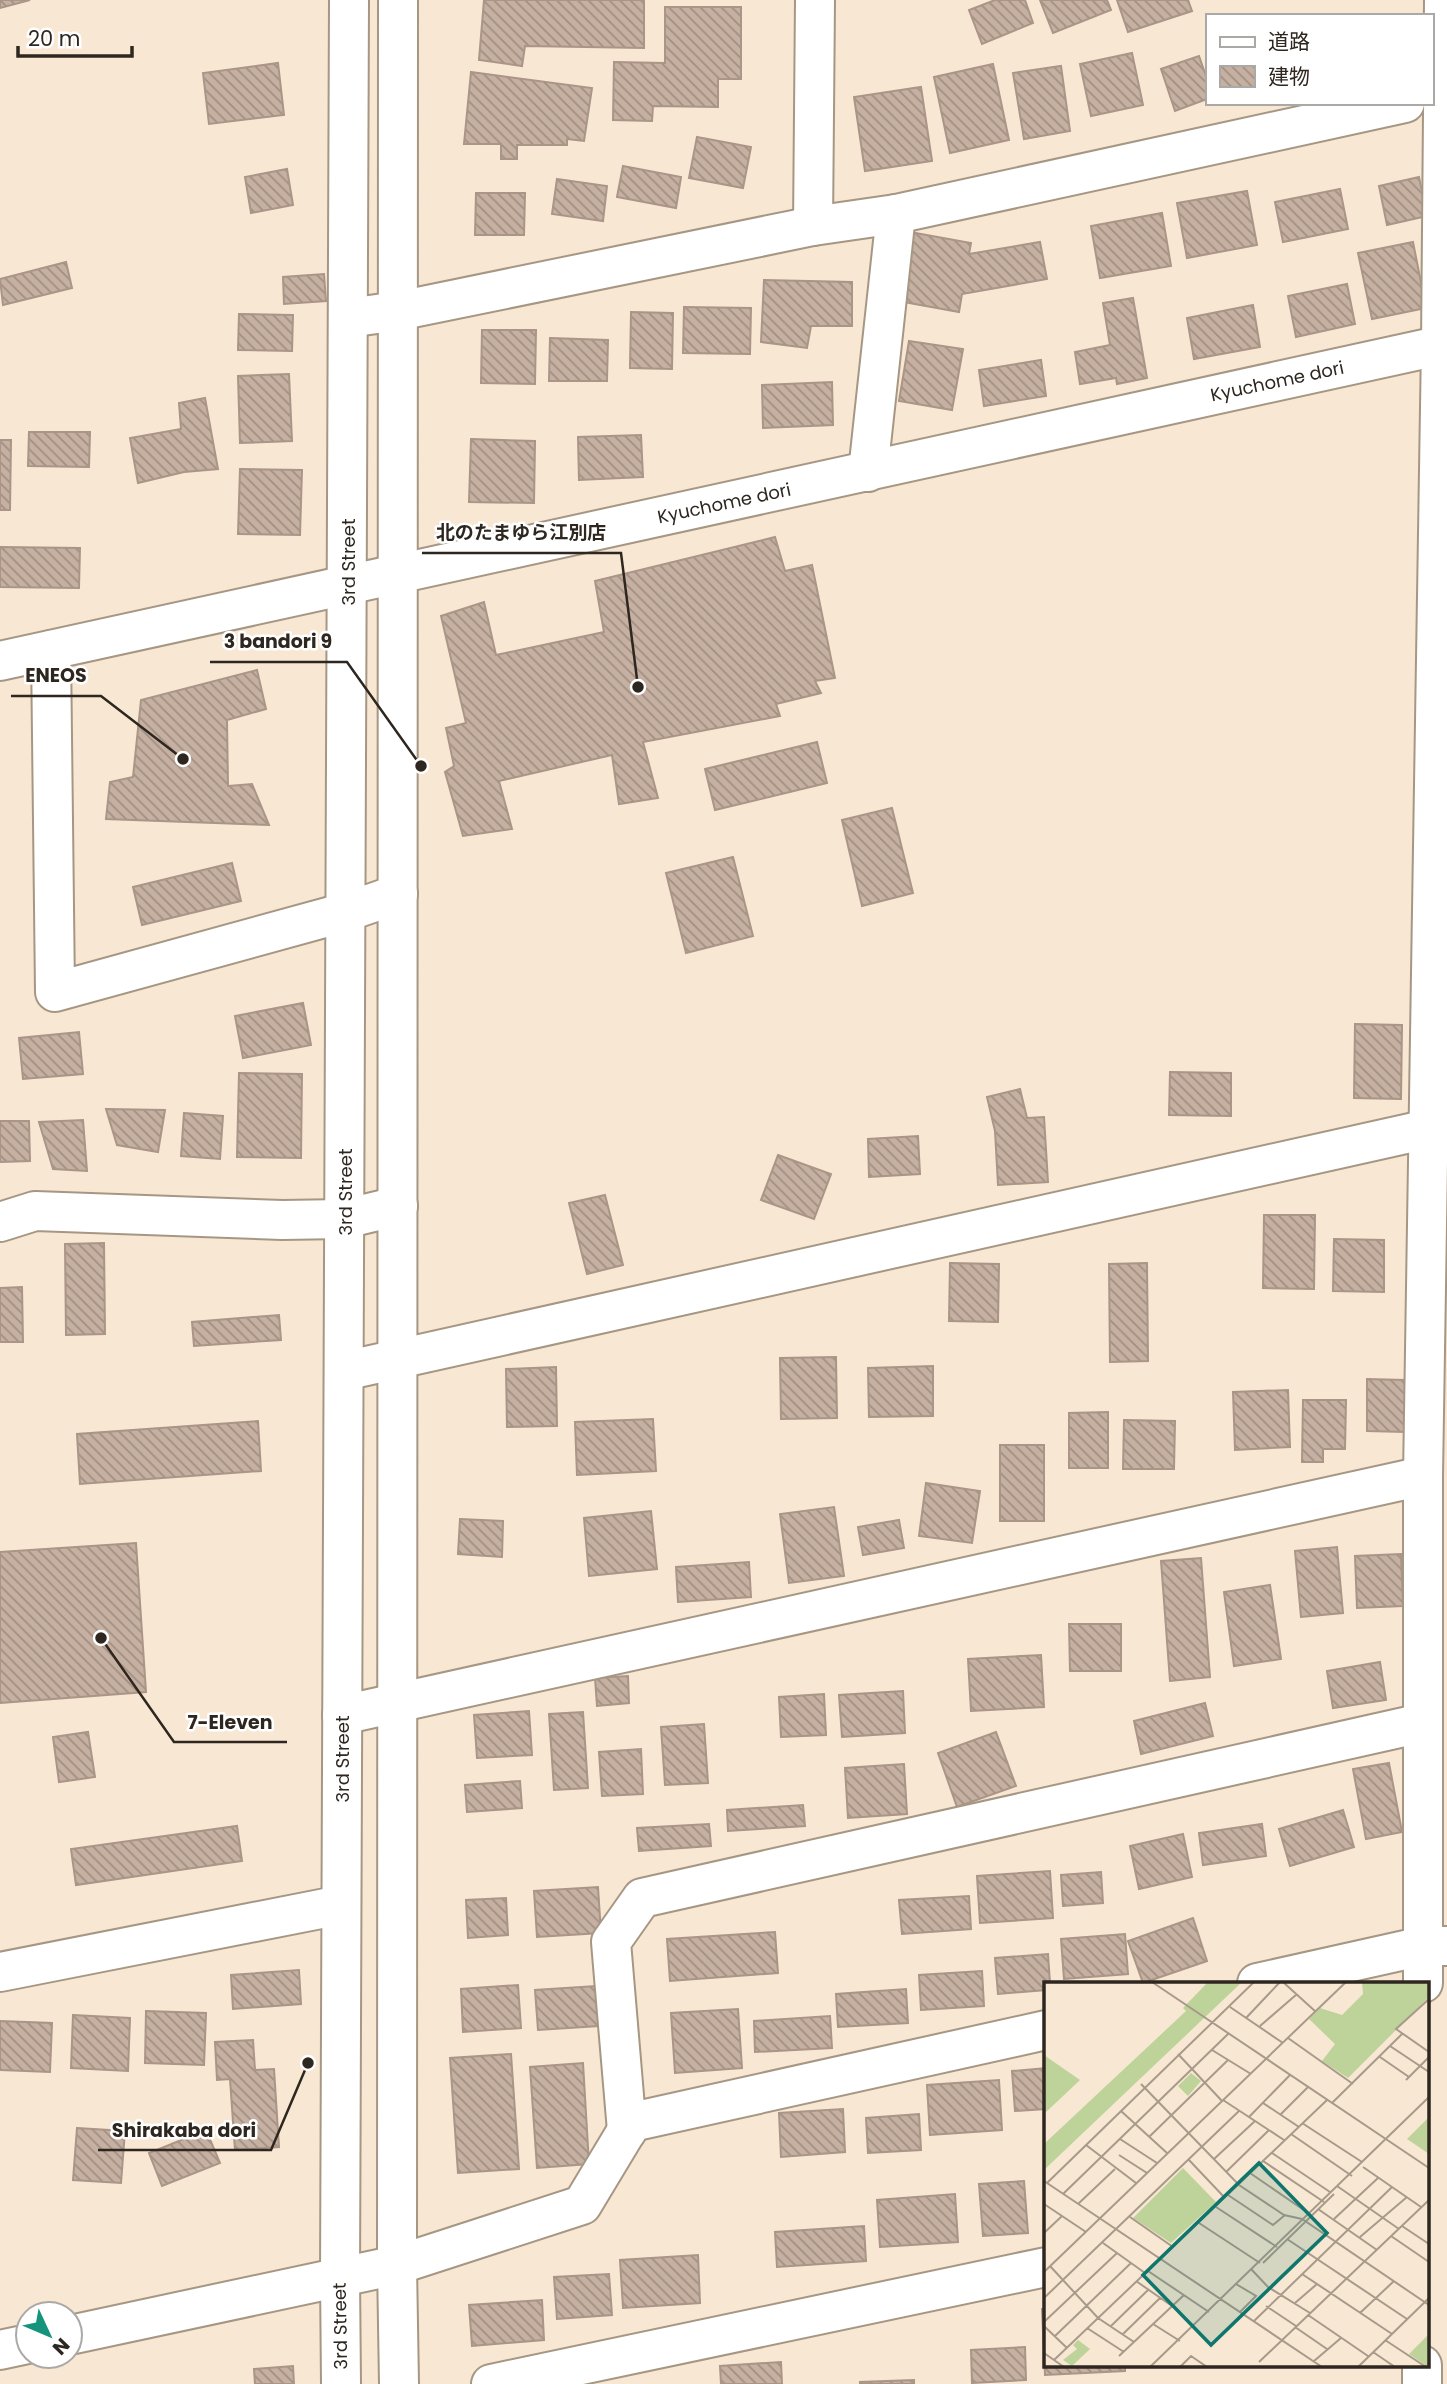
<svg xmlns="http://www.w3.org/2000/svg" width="1447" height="2384" font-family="Poppins,'Noto Sans JP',sans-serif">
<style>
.building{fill:url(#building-back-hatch);stroke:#aa9586;stroke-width:2}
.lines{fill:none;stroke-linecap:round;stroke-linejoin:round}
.minor-casing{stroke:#a69784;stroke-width:42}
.tertiary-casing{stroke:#a69784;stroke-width:42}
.minor{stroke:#fff;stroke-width:38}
.tertiary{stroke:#fff;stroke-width:38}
.labels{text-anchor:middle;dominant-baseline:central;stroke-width:5;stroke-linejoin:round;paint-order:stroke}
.street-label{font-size:18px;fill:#2e2720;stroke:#fff}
.inset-road{fill:none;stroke:#a79a8b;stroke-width:2}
.view{fill:#0f766e;fill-opacity:0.15;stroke:#0f766e;stroke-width:3.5}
.inset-edge{fill:none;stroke:#2e2720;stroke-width:3.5}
.leader{fill:none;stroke:#2e2720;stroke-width:2.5}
.callout-dot{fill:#2e2720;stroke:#fff;stroke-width:2.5}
.callout-label{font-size:19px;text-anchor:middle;font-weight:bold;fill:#2e2720;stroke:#fff;stroke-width:5;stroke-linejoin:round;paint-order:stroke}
</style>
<defs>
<pattern id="building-back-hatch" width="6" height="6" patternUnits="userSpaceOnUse" patternTransform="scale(1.75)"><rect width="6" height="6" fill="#c6b0a1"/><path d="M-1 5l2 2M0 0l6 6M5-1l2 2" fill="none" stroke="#a18f83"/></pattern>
</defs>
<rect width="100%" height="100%" fill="#f8e7d2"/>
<g class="building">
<path d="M0,0H30L0,8Z"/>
<path d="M484,0H644V48L525,46L522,66L479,60Z"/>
<path d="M995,0H1025L1033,23L982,44L969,10Z"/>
<path d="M1040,0H1107L1111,10L1053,33Z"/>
<path d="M1117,0H1188L1192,11L1128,32Z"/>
<path d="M665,7H741V79H718V107L653,106L652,121L613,120L614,62L665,63Z"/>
<path d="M1132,53L1143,105L1091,116L1080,64Z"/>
<path d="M1199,56L1207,79V99L1175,111L1161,69Z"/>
<path d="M278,63L284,115L209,124L203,73Z"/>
<path d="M993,64L1009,140L950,153L934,77Z"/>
<path d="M1061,66L1070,131L1024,139L1013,73Z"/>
<path d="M471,72L592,88L584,141L567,139V145H517V159H501V144H464Z"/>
<path d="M921,87L932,161L865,171L854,97Z"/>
<path d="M697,137L751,147L743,188L689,178Z"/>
<path d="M623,166L681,177L676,208L617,197Z"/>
<path d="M287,169L293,205L251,213L245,177Z"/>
<path d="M1419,177L1427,216L1387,225L1379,186Z"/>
<path d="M557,179L607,186L603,221L552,214Z"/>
<path d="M1340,189L1348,229L1283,242L1275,202Z"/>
<path d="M1247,191L1257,245L1187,258L1177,203Z"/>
<path d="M476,193H525L524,235H475Z"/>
<path d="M1162,213L1171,266L1100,278L1091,226Z"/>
<path d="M910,232L971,243L969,254L1040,242L1047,279L962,294L959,312L898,301Z"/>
<path d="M1413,242L1426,308L1372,319L1358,253Z"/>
<path d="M66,262L72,288L3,305L0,279Z"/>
<path d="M324,274L326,301L284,304L283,277Z"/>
<path d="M764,280L852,282V326H811L807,348L761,342Z"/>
<path d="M1347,284L1355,324L1296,337L1288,296Z"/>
<path d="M1133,298L1147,378L1117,384L1116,378L1080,384L1075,352L1110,345L1103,303Z"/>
<path d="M1253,305L1260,347L1194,359L1187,318Z"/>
<path d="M684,307L751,308L750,354L683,353Z"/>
<path d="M631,312L673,313L672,369L630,368Z"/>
<path d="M239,314L293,315L292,351L238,350Z"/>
<path d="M482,330H536L535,384L481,383Z"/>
<path d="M550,338L608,340L607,381H549Z"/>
<path d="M909,341L963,349L952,410L899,401Z"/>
<path d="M1041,360L1046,396L984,406L979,370Z"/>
<path d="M289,374L292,441L240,443L238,376Z"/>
<path d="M832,382L833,425L763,428L762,385Z"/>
<path d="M205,398L218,469L184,472L138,483L130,438L181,429L179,403Z"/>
<path d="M29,432H90L89,467L28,466Z"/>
<path d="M641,435L643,477L579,480L578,437Z"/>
<path d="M471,439L535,441L534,503L469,502Z"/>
<path d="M0,440H11L10,510H0Z"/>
<path d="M240,469L302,470L300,535L238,534Z"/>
<path d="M775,537L785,571L812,565L835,678L815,681L821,693L776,704L780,716L643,742L658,798L619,804L612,755L499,781L512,829L463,836L445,772L454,766L446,728L466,723L441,616L484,602L496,655L604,632L595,581Z"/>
<path d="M0,547L80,548L79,588L0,587Z"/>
<path d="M257,670L266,709L227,720L228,786L252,784L269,825L106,819L110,782L133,777L141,700Z"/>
<path d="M817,742L827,783L715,810L705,769Z"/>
<path d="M892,808L913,893L862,906L842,820Z"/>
<path d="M733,857L753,936L686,953L666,873Z"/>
<path d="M232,863L241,901L142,925L133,887Z"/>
<path d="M303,1003L311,1045L243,1058L235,1016Z"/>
<path d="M1355,1024L1402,1025L1401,1099L1354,1098Z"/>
<path d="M79,1032L83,1074L23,1079L19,1038Z"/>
<path d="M1170,1072L1231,1073V1116L1169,1115Z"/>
<path d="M239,1073L302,1074L301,1158L237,1157Z"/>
<path d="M1020,1089L1027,1118L1044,1117L1048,1182L998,1185L995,1131L987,1097Z"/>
<path d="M106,1109L165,1110L158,1152L117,1145Z"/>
<path d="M184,1113L223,1116L220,1159L181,1156Z"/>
<path d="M83,1120L87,1171L53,1169L39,1122Z"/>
<path d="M0,1121H29L30,1161L0,1162Z"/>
<path d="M918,1136L920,1174L869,1177L868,1139Z"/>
<path d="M778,1155L831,1174L814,1219L761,1200Z"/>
<path d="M605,1195L623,1265L587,1274L569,1203Z"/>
<path d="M1264,1215H1315L1314,1289L1263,1288Z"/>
<path d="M1334,1239L1384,1240V1292L1333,1291Z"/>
<path d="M104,1243L105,1334L66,1335L65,1244Z"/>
<path d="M950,1263L999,1264L998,1322L949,1321Z"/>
<path d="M1147,1263L1148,1361L1110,1362L1109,1264Z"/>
<path d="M22,1287L23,1342H0V1288Z"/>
<path d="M279,1315L281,1340L194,1346L192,1322Z"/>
<path d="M836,1357L837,1418L781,1419L780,1358Z"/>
<path d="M933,1366V1416L869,1417L868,1368Z"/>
<path d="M556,1367L557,1426L507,1427L506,1369Z"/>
<path d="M1367,1379L1405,1380V1432L1367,1431Z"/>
<path d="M1288,1390L1290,1447L1235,1450L1233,1392Z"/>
<path d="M1303,1400H1346L1345,1449H1323V1462H1302Z"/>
<path d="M1108,1412V1468H1069V1413Z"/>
<path d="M653,1419L656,1471L577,1475L575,1422Z"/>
<path d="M1124,1420L1175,1421L1174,1469H1123Z"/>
<path d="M258,1421L261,1471L80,1484L77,1434Z"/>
<rect x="1000" y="1445" width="44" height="76"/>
<path d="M926,1483L980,1491L972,1543L919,1536Z"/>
<path d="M834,1507L844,1576L789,1583L780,1514Z"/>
<path d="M651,1511L657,1569L589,1576L584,1518Z"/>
<path d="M460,1519L503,1521L502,1557L458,1554Z"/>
<path d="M899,1520L904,1548L863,1555L858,1527Z"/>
<path d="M136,1543L146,1692L0,1703V1552Z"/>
<path d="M1337,1547L1343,1613L1301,1617L1295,1551Z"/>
<path d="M1401,1554L1403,1606L1357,1608L1355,1556Z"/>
<path d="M1201,1558L1210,1677L1170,1681L1161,1561Z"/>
<path d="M749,1562L751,1597L678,1602L676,1567Z"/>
<path d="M1270,1585L1281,1659L1234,1666L1224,1592Z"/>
<path d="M1069,1624H1121V1671H1070Z"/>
<path d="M1041,1655L1044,1707L971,1711L968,1659Z"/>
<path d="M1380,1662L1386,1700L1333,1708L1327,1671Z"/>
<path d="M628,1676L629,1703L597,1706L595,1678Z"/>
<path d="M903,1691L905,1733L842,1737L839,1695Z"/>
<path d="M824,1694L826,1735L781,1737L779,1697Z"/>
<path d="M1205,1703L1213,1736L1141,1754L1134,1721Z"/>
<path d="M529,1711L532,1755L477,1758L474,1715Z"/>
<path d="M583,1712L588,1788L554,1790L549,1714Z"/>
<path d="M704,1724L708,1783L665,1785L661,1727Z"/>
<path d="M88,1732L95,1777L59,1782L53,1737Z"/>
<path d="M996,1732L1016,1786L957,1807L938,1753Z"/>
<path d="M641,1749L643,1794L602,1796L599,1752Z"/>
<path d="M1389,1763L1402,1832L1366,1839L1353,1769Z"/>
<path d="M904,1764L907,1814L848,1818L845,1768Z"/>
<path d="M520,1781L522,1808L467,1812L465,1785Z"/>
<path d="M803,1805L805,1826L728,1831L727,1810Z"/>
<path d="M1343,1810L1354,1847L1290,1866L1279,1829Z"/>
<path d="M709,1824L711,1846L639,1851L637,1828Z"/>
<path d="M1262,1824L1266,1856L1203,1865L1199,1833Z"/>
<path d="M237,1826L242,1861L76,1885L71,1849Z"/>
<path d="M1183,1834L1192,1877L1139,1889L1130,1846Z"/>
<path d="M1050,1871L1053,1918L980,1923L977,1876Z"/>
<path d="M1101,1872L1103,1903L1063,1906L1061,1875Z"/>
<path d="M598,1887L601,1933L537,1937L534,1891Z"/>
<path d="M969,1896L971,1929L902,1934L899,1900Z"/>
<path d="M506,1898L508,1935L468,1938L466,1900Z"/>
<path d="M1193,1918L1207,1961L1143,1983L1128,1941Z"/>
<path d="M775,1932L778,1973L670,1981L667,1939Z"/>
<path d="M1125,1934L1128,1974L1064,1979L1061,1939Z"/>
<path d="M1048,1954L1050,1983H1046V1990L998,1994L995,1958Z"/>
<path d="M299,1970L301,2004L233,2009L231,1975Z"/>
<path d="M982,1971L984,2006L921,2010L919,1975Z"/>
<path d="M518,1985L521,2028L463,2032L461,1989Z"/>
<path d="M596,1986L599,2026L538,2030L535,1990Z"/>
<path d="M906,1989L908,2023L838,2027L836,1994Z"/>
<path d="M738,2009L742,2068L675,2073L671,2013Z"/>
<path d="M146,2011L206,2013L204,2065L145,2063Z"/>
<path d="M73,2015L130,2018L128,2071L71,2068Z"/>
<path d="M830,2016L832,2048L755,2052L754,2021Z"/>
<path d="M0,2021L52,2023L50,2072L0,2070Z"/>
<path d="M253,2040L255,2070L274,2069L279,2147L235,2150L230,2079L217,2080L215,2042Z"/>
<path d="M511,2054L519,2169L458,2173L450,2058Z"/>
<path d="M583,2063L589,2164L537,2168L530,2067Z"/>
<path d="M1046,2068V2109L1015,2111L1012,2071Z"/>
<path d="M999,2080L1002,2130L930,2135L927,2085Z"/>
<path d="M843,2109L845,2152L781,2157L779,2113Z"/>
<path d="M919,2114L921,2150L868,2153L866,2118Z"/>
<path d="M77,2128L125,2131L121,2183L73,2180Z"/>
<path d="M206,2130L220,2163L162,2186L149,2153Z"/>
<path d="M1024,2181L1028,2233L983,2236L979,2184Z"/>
<path d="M955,2194L958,2242L880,2247L877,2200Z"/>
<path d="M864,2226L866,2261L777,2267L775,2232Z"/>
<path d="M698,2255L700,2303L623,2308L620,2260Z"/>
<path d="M609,2274L612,2315L557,2319L554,2277Z"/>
<path d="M542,2300L544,2340L472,2346L469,2305Z"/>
<path d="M1042,2309H1046V2365H1125V2371L1045,2375Z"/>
<path d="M1025,2347L1026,2380L972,2383L971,2350Z"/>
<path d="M781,2362L782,2384H721L720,2366Z"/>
<path d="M293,2366L294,2384H255L254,2369Z"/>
<path d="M914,2380V2384H860V2382Z"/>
</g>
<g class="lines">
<g class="minor-casing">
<g id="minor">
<path d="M813,226L815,0"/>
<path d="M348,318L398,311L813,226L896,214L1405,103"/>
<path d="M868,472L896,214"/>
<path d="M51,650L55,992L346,912L398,894"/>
<path d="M0,1222L35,1211L282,1220L344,1219L398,1206"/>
<path d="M344,1371L1428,1129"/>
<path d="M342,1715L1423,1476"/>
<path d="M0,1972L341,1905"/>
<path d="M1257,1983L1423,1946H1447"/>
<path d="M1423,1983V1476L1441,345L1444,0"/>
<path d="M627,2131L611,1942L642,1898L1422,1723"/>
<path d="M397,2265L582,2205L632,2122L1046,2030"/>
<path d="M491,2384L1046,2267"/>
<path d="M1422,2384V2365"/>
</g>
</g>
<g class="tertiary-casing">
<g id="tertiary">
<path d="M398,0L397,2265L399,2384"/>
<path d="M0,661L1447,344"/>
<path d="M70,2335L397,2265"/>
<path d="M0,2350L28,2344"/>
<path d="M341,2384L340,2277L349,0"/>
</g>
</g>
<use href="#minor" class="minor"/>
<use href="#tertiary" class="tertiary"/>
</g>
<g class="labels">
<g class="street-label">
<text transform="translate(1277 381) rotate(-12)">Kyuchome dori</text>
<text transform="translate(724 503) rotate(-12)">Kyuchome dori</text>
<text transform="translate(348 562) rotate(-90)">3rd Street</text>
<text transform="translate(345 1192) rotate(-90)">3rd Street</text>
<text transform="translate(342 1759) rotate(-90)">3rd Street</text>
<text transform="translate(340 2326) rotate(-91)">3rd Street</text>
</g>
</g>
<g transform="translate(1044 1982)">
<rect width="385" height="385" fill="#f8e7d2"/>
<path d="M0,73L36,98L0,132ZM385,135V172L363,157ZM34,358L46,367L28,384L19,378L33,367L29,363Z" fill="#bdd39a"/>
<path d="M164,0H198L0,188V162L142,29L139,26ZM318,0H385V15L304,96L278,79L291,62L265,37L276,26L298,33L319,12ZM147,91L157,99L144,114L134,104ZM139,186L172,220L127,261L89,236ZM385,352V385H384L365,372Z" fill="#bdd39a"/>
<path class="inset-road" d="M108,0L385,186M239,0L272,30M385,17L352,47L385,70M186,25L239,61M202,36L236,0M216,44L253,12M244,56L309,102M346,64L385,90M168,68L207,92M134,72L178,119M336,75L365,95M362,98L385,75M97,102L195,203L240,233L258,237L385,323M179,118L240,158M219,121L255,145M288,121L358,52M77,129L123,171M236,133L264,105M205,135L246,93M258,141L318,180M247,152L308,194M105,155L184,78M76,157L113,181M42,163L92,201M228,171L286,210M75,173L103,191M170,177L211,139M145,178L181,216M219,179L280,220M319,185L377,225M182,190L225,148M206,191L267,233M0,199L278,385M3,201L210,0M293,204L355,247M19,212L184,52M184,213L229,243L241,233M0,222L42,250M34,222L71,187M172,225L233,265M274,227L333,268M86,235L129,265M290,237L334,196M155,241L216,281M358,244L385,262M0,251L18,234M347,254L385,280M316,255L363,215M243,257L363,337M59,261L101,291M219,281L290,212M6,284L54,336L90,360M207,287L224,305L266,331M104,289L165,330M0,290L302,0M258,292L348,352M92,299L128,324M192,302L212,314L196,330M0,316L195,129M251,321L273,302M222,324L252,344M316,331L350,299M264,333L324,374M210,339L348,205M0,340L73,271M109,342L136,359M0,344L23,366M67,344L104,308M251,345L283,367M43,346L80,370M79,352L116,316M11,354L87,281M341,358L382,385M329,370L351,385M0,371L20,385M75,374L140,313M10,378L283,118M270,379L297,356M215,380L385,218M106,385L385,115M136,385L147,374L163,385M314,385L385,316"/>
<path class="view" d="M215,181L283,251L167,363L99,293Z"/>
<rect width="385" height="385" class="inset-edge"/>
</g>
<path class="leader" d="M638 687L621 553H422M421 766L347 662H210M183 759L101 696H11M101 1638L174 1742H287M308 2063L271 2150H98"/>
<g class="callout-dot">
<circle cx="638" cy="687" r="7"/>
<circle cx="421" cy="766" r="7"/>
<circle cx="183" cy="759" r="7"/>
<circle cx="101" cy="1638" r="7"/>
<circle cx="308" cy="2063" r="7"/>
</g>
<g class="callout-label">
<text x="521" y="539">北のたまゆら江別店</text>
<text x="278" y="648">3 bandori 9</text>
<text x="56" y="682">ENEOS</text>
<text x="230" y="1729">7-Eleven</text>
<text x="184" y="2137">Shirakaba dori</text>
</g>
<rect x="1206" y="14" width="228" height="91" fill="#ffffff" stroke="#aba9a6" stroke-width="2"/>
<rect x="1220" y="37" width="35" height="10" fill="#ffffff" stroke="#aba9a6" stroke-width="2"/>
<text x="1268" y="49" font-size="21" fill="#2e2720">道路</text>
<rect x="1220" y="66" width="35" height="21" fill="url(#building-back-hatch)" stroke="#aba9a6" stroke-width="2"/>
<text x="1268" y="84" font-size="21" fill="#2e2720">建物</text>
<g transform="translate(49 2335) rotate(134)"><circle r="33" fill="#ffffff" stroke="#aba9a6" stroke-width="2"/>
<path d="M0-5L12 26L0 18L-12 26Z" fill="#14947d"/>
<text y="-10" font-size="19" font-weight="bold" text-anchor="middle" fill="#2e2720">N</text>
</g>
<path d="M18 46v10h114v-10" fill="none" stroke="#2e2720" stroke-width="3.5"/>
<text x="28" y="46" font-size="21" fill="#2e2720" stroke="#ffffff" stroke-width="5" paint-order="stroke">20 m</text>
</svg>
